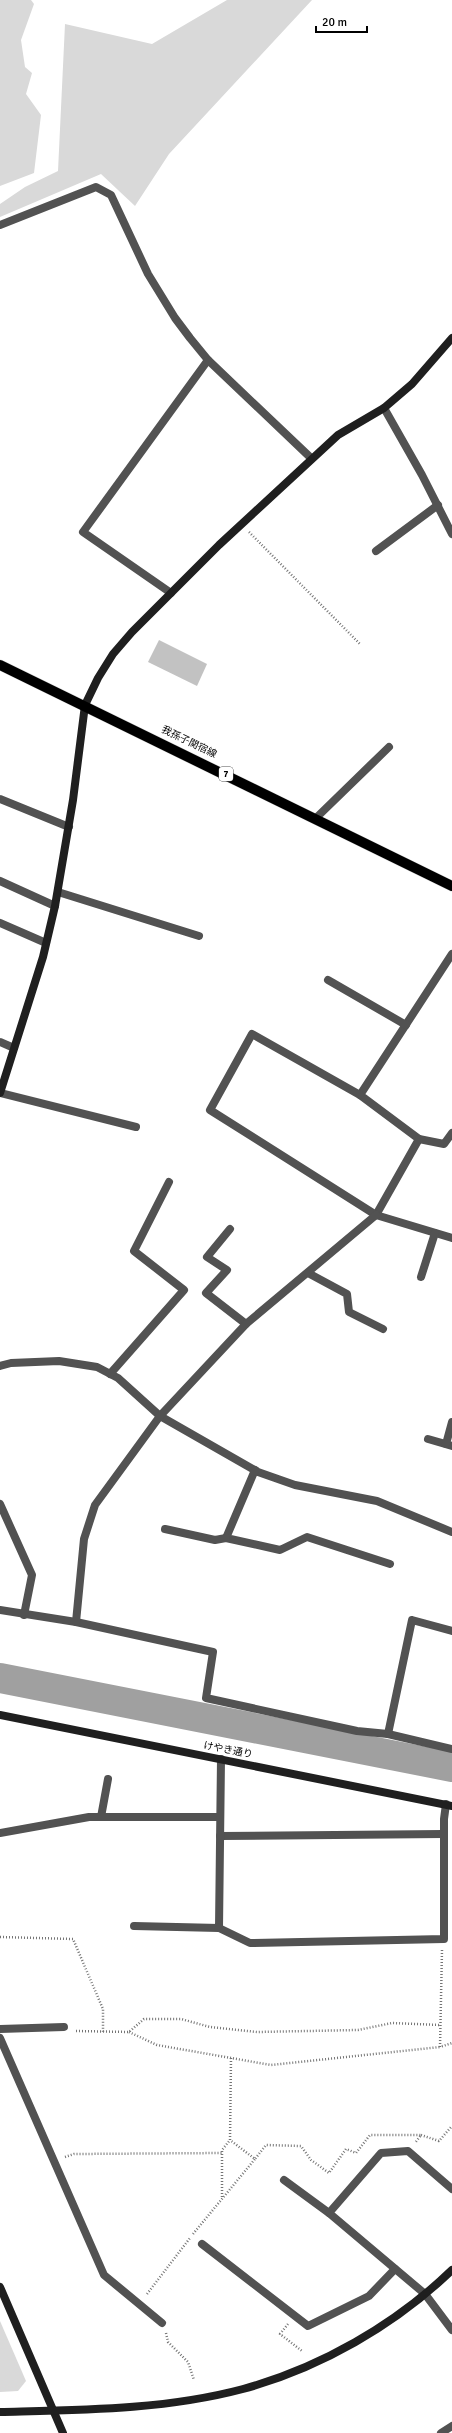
<svg xmlns="http://www.w3.org/2000/svg" width="452" height="2433" font-family="Signika,'Noto Sans JP',sans-serif">
<style>
.green{fill:#d9d9d9}
.lines{fill:none;stroke-linecap:round;stroke-linejoin:round}
.river{stroke:#a0a0a0;stroke-width:30}
.building{fill:#c2c2c2}
.primary-casing{stroke:#dbdbdb;stroke-width:11}
.path{stroke:#747474;stroke-width:2.5;stroke-dasharray:1 2;stroke-linecap:butt}
.lane{stroke:#525252;stroke-width:8}
.street{stroke:#525252;stroke-width:8}
.secondary{stroke:#1f1f1f;stroke-width:8}
.primary{stroke:#000;stroke-width:10}
.labels{text-anchor:middle;dominant-baseline:central;stroke-width:3.5;stroke-linejoin:round;paint-order:stroke}
.shield{fill:#fff;stroke:#4c4c4c;stroke-width:1}
.shield-label{font-size:9px;font-weight:bold;fill:#000}
.street-label{font-size:10px;fill:#000;stroke:#fff}
</style>
<rect width="100%" height="100%" fill="#fff"/>
<g class="green">
<path d="M0,0H31L34,4L21,40L25,67L32,73L26,94L41,115L34,173L0,186Z"/>
<path d="M227,0H312L169,154L135,206L101,174L0,217V204L25,187L58,171L65,24L152,44Z"/>
<path d="M0,2321L26,2381L18,2391L0,2392Z"/>
</g>
<g class="lines">
<path class="river" d="M0,1678L452,1767"/>
</g>
<path class="building" d="M159,640L207,664L197,686L148,662Z"/>
<g class="lines">
<g class="primary-casing">
<path id="primary" d="M0,665L452,886"/>
</g>
<g class="path">
<path d="M249,532L360,644"/>
<path d="M0,1937L73,1939L103,2009V2032"/>
<path d="M442,1950L440,2047L452,2043"/>
<path d="M76,2031L129,2032L144,2019H181L210,2027L257,2032L358,2030L392,2023L440,2025"/>
<path d="M129,2032L157,2045L271,2065L440,2047"/>
<path d="M231,2058L230,2140L255,2159L266,2145L301,2146L311,2160L329,2173L346,2149L356,2153L370,2135H421L415,2143"/>
<path d="M421,2135L439,2141L452,2126"/>
<path d="M65,2157L74,2154L222,2153"/>
<path d="M222,2197V2150L230,2140"/>
<path d="M193,2234L255,2159"/>
<path d="M147,2294L190,2238"/>
<path d="M288,2324L280,2334L302,2351"/>
<path d="M166,2333L168,2342L188,2362L194,2380"/>
</g>
<g class="lane">
<path d="M0,923L46,943"/>
<path d="M376,1215L419,1139L360,1095L452,954"/>
<path d="M101,1817L108,1779"/>
<path d="M0,1833L89,1817H220"/>
<path d="M220,1836L443,1834"/>
<path d="M134,1926L219,1928L221,1759"/>
<path d="M219,1928L250,1943L444,1939V1819L446,1804"/>
<path d="M0,2029L64,2027"/>
<path d="M0,2038L104,2275L162,2323"/>
<path d="M284,2180L329,2213"/>
<path d="M202,2244L308,2326L369,2296L395,2269"/>
<path d="M425,2294L329,2213L381,2153L408,2151L452,2189"/>
</g>
<g class="street">
<path d="M0,225L96,187L111,195L148,274L175,318L190,338L208,360L311,458"/>
<path d="M384,408L422,475L452,534"/>
<path d="M376,551L438,505"/>
<path d="M171,593L83,532L208,360"/>
<path d="M0,799L69,827"/>
<path d="M316,818L389,747"/>
<path d="M0,881L55,906"/>
<path d="M58,892L199,936"/>
<path d="M328,980L406,1025"/>
<path d="M0,1042L14,1048"/>
<path d="M0,1093L136,1127"/>
<path d="M360,1095L252,1034L210,1110L376,1215L452,1238"/>
<path d="M419,1139L444,1144L452,1133"/>
<path d="M230,1229L207,1257L227,1270L206,1293L246,1324"/>
<path d="M308,1273L347,1294L349,1312L383,1329"/>
<path d="M421,1277L435,1233"/>
<path d="M0,1366L11,1363L59,1361L97,1367L118,1378L160,1416L258,1472L295,1485L377,1501L452,1532"/>
<path d="M110,1374L184,1290L134,1251L169,1182"/>
<path d="M428,1439L452,1446"/>
<path d="M446,1444L452,1422"/>
<path d="M255,1470L226,1538L280,1550L307,1537L390,1564"/>
<path d="M0,1504L32,1575L24,1615"/>
<path d="M165,1529L215,1540L226,1538"/>
<path d="M0,1610L76,1622L213,1652L206,1698L357,1731L388,1734L452,1749"/>
<path d="M76,1622L84,1539L95,1505L160,1416L246,1324L376,1215"/>
<path d="M388,1734L412,1620L452,1631"/>
<path d="M425,2294L452,2330"/>
<path d="M441,2433L452,2426"/>
</g>
<g class="secondary">
<path d="M0,1093L43,957L55,906L73,800L85,705L98,678L113,654L132,632L219,545L338,435L384,408L412,384L452,338"/>
<path d="M0,1715L452,1806"/>
<path d="M0,2287L63,2433"/>
<path d="M0,2412C81,2410 164,2410 243,2389C320,2368 395,2325 452,2270"/>
</g>
<use href="#primary" class="primary"/>
</g>
<g class="labels">
<rect class="shield" x="219" y="767" width="14" height="14" rx="3"/>
<g class="shield-label">
<text x="226" y="774">7</text>
</g>
<g class="street-label">
<text transform="translate(189 742) rotate(26)">我孫子関宿線</text>
<text transform="translate(228 1750) rotate(11)">けやき通り</text>
</g>
</g>
<path d="M316 26v6h51v-6" fill="none" stroke="#000000" stroke-width="2"/>
<text x="322" y="26" font-size="12" fill="#000000" stroke="#ffffff" stroke-width="3" paint-order="stroke">20 m</text>
</svg>
